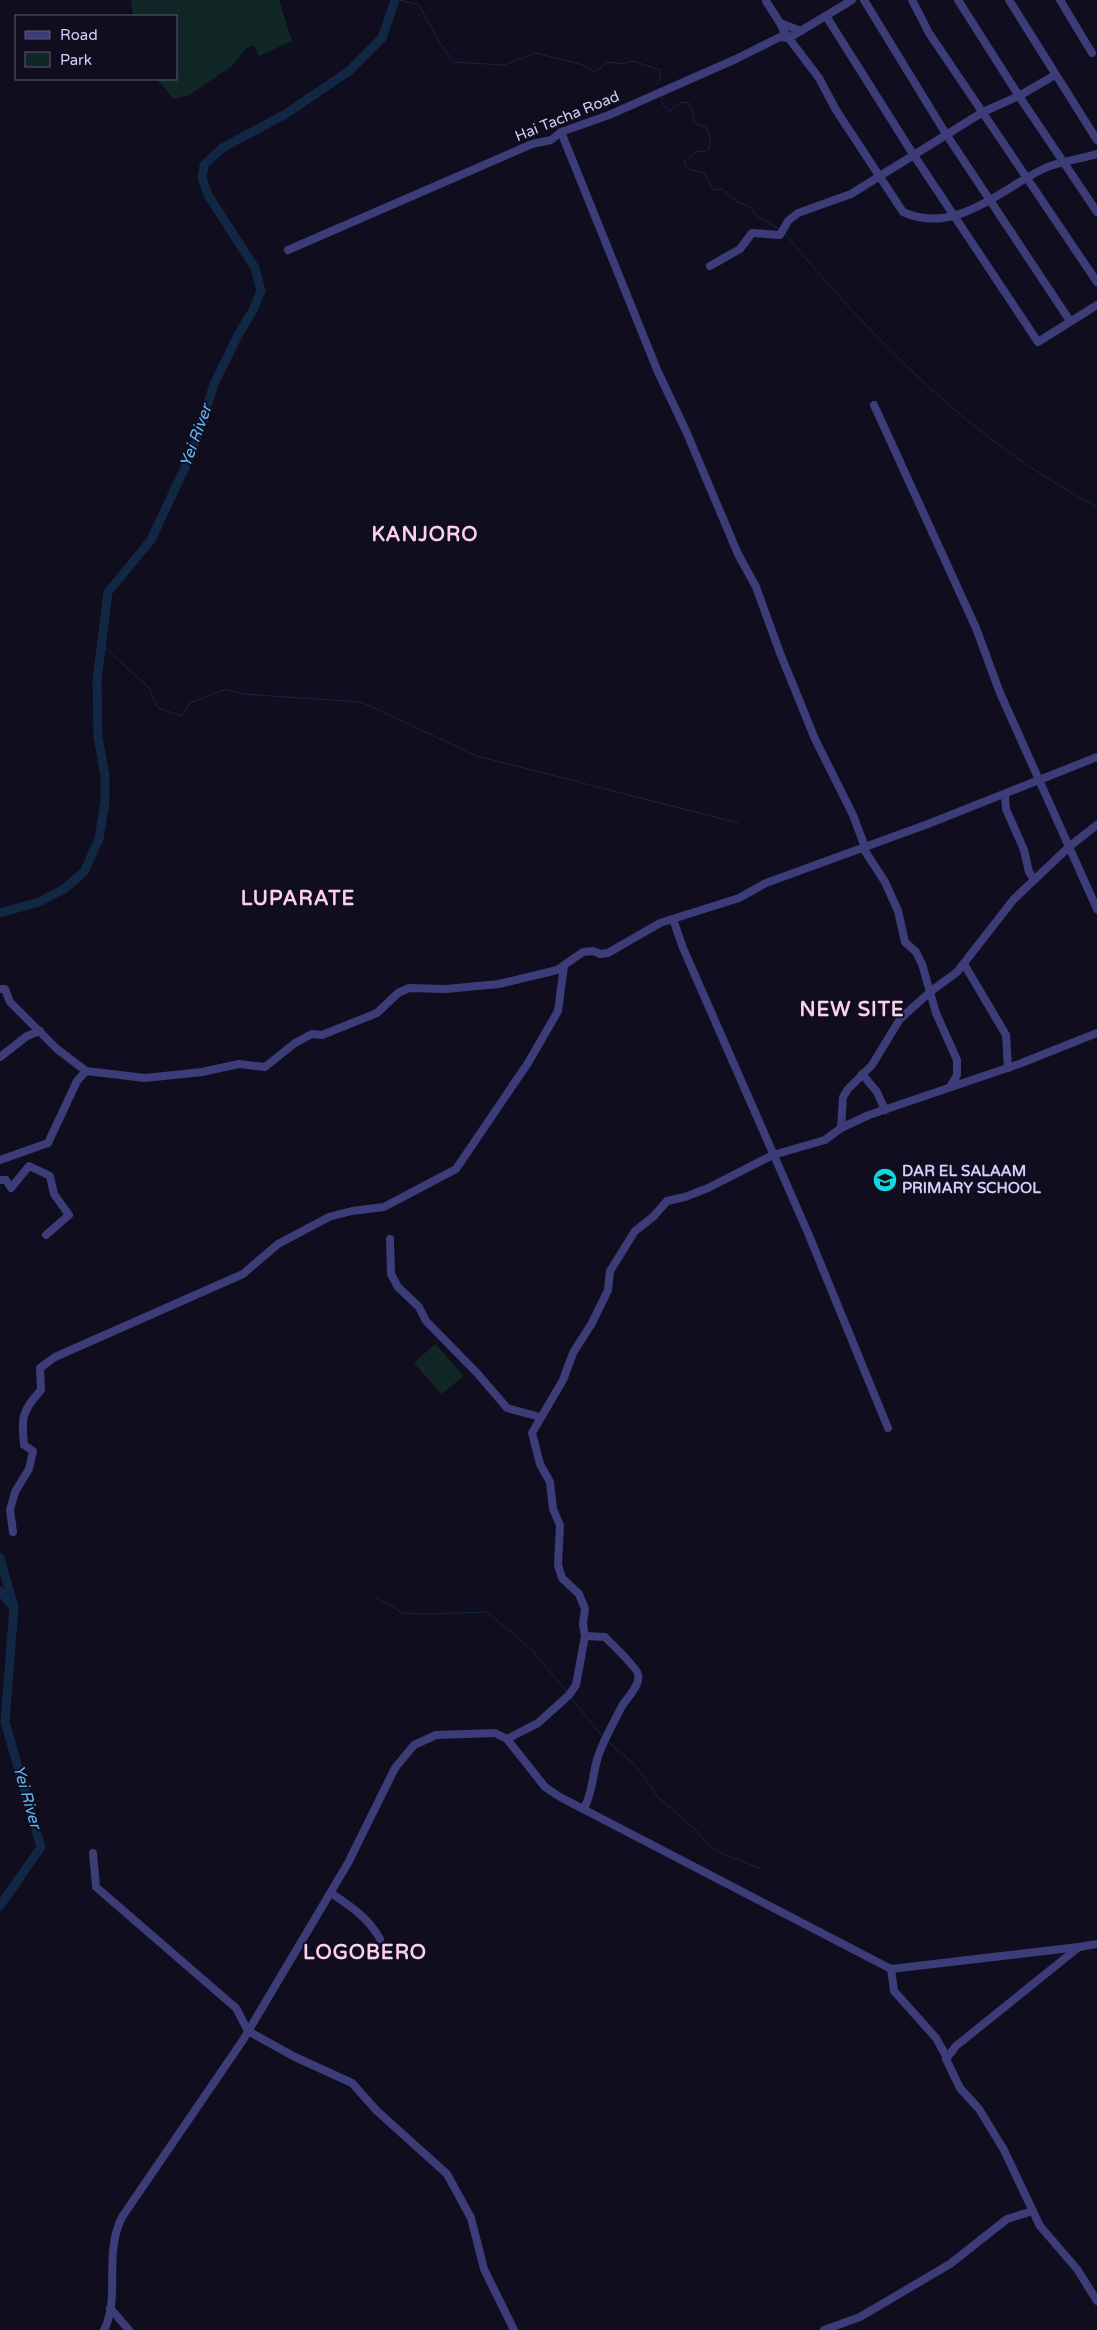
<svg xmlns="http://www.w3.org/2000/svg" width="1097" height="2330" font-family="'Varela Round',sans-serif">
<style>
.green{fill:#112726}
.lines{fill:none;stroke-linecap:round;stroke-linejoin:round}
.stream{stroke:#112743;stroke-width:1}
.river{stroke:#112743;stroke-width:9}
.minor{stroke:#3c3c79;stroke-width:8}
.labels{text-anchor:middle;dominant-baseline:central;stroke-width:4;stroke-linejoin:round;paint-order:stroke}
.street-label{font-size:15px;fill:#d1cefb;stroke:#100d1e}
.poi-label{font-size:15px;font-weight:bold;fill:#d1cefb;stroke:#100d1e;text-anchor:start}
.water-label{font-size:16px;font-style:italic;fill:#63b6f4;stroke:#100d1e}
.district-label{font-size:20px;font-weight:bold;letter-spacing:1px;fill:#fcd0ed;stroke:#100d1e}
</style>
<rect width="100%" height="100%" fill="#100d1e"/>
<g class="green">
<path d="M131,0H279L292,41L259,56L254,46L247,47L232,66L189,95L174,99L156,79H176V16H133Z"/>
<path d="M435,1344L464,1376L441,1394L414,1363Z"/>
</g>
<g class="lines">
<g class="stream">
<path d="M399,0L419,5L441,45L454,62L504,65L535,53L583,65L595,72L608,62L622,64L633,61L660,70V78L656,85"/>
<path d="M661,97L664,106L670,111L680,103L688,102L694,114L693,120L700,126H706C710,135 711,140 709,149L704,152L697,151L684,162L688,169L704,173L713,190L722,189L737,202L750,207L758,217L779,229"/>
<path d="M784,233C877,343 969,439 1097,507"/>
<path d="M101,644L149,688L158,708L182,716L190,703L226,689L242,694L361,702L477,756L738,823"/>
<path d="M375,1597L403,1613L430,1614L487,1612L531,1649L567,1692"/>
<path d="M570,1697L602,1736"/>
<path d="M607,1741L636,1766L658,1797L696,1830L707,1844L721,1853L762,1869"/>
</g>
<g class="river">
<path d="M0,913L39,902L64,889L84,872L99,839L105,802V776L98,737L97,681L108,592L151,540L193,450L214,384L237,337L253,310L261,291L255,268L208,195L202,178L204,165L222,148L284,115L349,71L382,38L395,0"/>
<path d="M0,1558L14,1607L5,1722L41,1847L0,1906"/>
<path d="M0,1591L11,1604"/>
</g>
<g class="minor">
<path d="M864,0L946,134L1070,321"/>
<path d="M912,0L929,33L1097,282"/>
<path d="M958,0L1019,96L1097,212"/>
<path d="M1009,0L1097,140"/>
<path d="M1060,0L1092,53"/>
<path d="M766,1L780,23L801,31"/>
<path d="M826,16L913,154L1038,342L1097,305"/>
<path d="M780,23L784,32L819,78L836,110L903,212C956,236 1000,189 1045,168C1061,161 1080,159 1097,154"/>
<path d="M561,132L658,372L686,431L738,554L756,587L780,653L815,739L853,815L865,847"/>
<path d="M288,250L532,144L551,140L561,132L609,115L736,59L780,37L789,38L852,0"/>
<path d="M710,266L740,249L752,233L780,235L788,221L798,213L851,194L983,112L1019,96L1055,75"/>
<path d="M874,405L976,628L1000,693L1097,909"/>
<path d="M1005,794L1006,809L1024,850L1029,872L1034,879"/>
<path d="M863,848L885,882L898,911L905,942L916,952L922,964L936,1013L957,1060V1075L950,1087"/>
<path d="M673,919L683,948L808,1233L888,1428"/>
<path d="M964,964L1006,1035L1008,1068"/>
<path d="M0,989H5L10,1002L57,1049L86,1071L145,1078L202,1072L239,1064L265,1067L295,1043L312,1034L322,1035L377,1013L398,993L409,988L446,989L499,984L557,970L583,952L593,951L600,954L608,953L660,923L739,898L766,883L928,824L1097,757"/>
<path d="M0,1057L27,1036L40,1031"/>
<path d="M862,1074L877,1092L885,1110"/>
<path d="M841,1128L843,1097L848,1089L872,1065L900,1019L930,992L957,972L1014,899L1070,846L1097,825"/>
<path d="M0,1160L48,1143L77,1081L86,1071"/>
<path d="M0,1180H6L11,1188L29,1166L50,1176L54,1194L69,1215L46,1235"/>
<path d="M390,1239L391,1274L398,1287L419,1307L426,1321L477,1373L507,1408L540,1417"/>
<path d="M13,1532L10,1510L15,1492L29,1469L33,1451L24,1445C21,1417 22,1411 41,1390L40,1368L55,1357L243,1274L278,1244L329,1217L352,1211L384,1207L456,1169L528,1063L558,1011L564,966"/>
<path d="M507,1739L538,1723L569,1695L576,1685L585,1636L583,1624L585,1609L579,1594L562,1578L558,1565L560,1525L553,1509L550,1482L540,1464L532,1433L563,1380L573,1353L592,1323L608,1290L610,1271L635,1231L653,1217L667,1201L685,1197L708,1188L773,1155L825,1140L841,1128L869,1115L1019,1064L1097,1033"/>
<path d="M584,1808C593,1792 592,1777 597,1760C602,1742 613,1724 621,1708C626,1698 641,1686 638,1674C637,1668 611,1643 605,1637L585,1636"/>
<path d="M93,1853L96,1887L236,2008L248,2031L295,2057L352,2083L377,2111L447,2174L471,2218L484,2269L514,2330"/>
<path d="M331,1893C350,1906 369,1918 380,1939"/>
<path d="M1097,1944L1079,1947L956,2046L946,2059L960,2088L979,2109L1004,2150L1040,2226L1077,2269L1097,2301"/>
<path d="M891,1969L894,1991L936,2038L946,2056"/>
<path d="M110,2308L129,2330"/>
<path d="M104,2330C121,2296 103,2255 122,2217L243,2040L348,1863L395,1768L414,1745L436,1735L495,1733L507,1739L545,1787L560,1797L891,1969L1079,1947"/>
<path d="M824,2330L860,2317L950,2264L1007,2219L1033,2211"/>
</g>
</g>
<defs>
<g id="school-disc" transform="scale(1.25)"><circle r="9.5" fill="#10d7e5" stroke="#100d1e"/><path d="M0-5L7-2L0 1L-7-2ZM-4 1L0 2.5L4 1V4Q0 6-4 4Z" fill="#111"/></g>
</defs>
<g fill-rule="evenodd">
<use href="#school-disc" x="885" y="1180"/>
</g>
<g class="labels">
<g class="street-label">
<text transform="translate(567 116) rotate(-22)">Hai Tacha Road</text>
</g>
<g class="poi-label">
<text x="902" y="1171">DAR EL SALAAM<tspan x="902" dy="17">PRIMARY SCHOOL</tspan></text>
</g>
<g class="water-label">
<text transform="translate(196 436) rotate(-70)">Yei River</text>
<text transform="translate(27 1797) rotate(74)">Yei River</text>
</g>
<g class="district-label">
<text x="425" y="535">KANJORO</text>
<text x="298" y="899">LUPARATE</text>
<text x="852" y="1010">NEW SITE</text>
<text x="365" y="1953">LOGOBERO</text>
</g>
</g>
<rect x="15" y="15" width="162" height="65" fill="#100d1e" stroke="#5d5a76"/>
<rect x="25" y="31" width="25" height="8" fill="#3c3c79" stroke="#5d5a76"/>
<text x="60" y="40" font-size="15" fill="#d1cefb">Road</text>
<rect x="25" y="52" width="25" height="15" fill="#112726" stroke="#5d5a76"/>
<text x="60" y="65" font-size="15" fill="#d1cefb">Park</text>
</svg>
